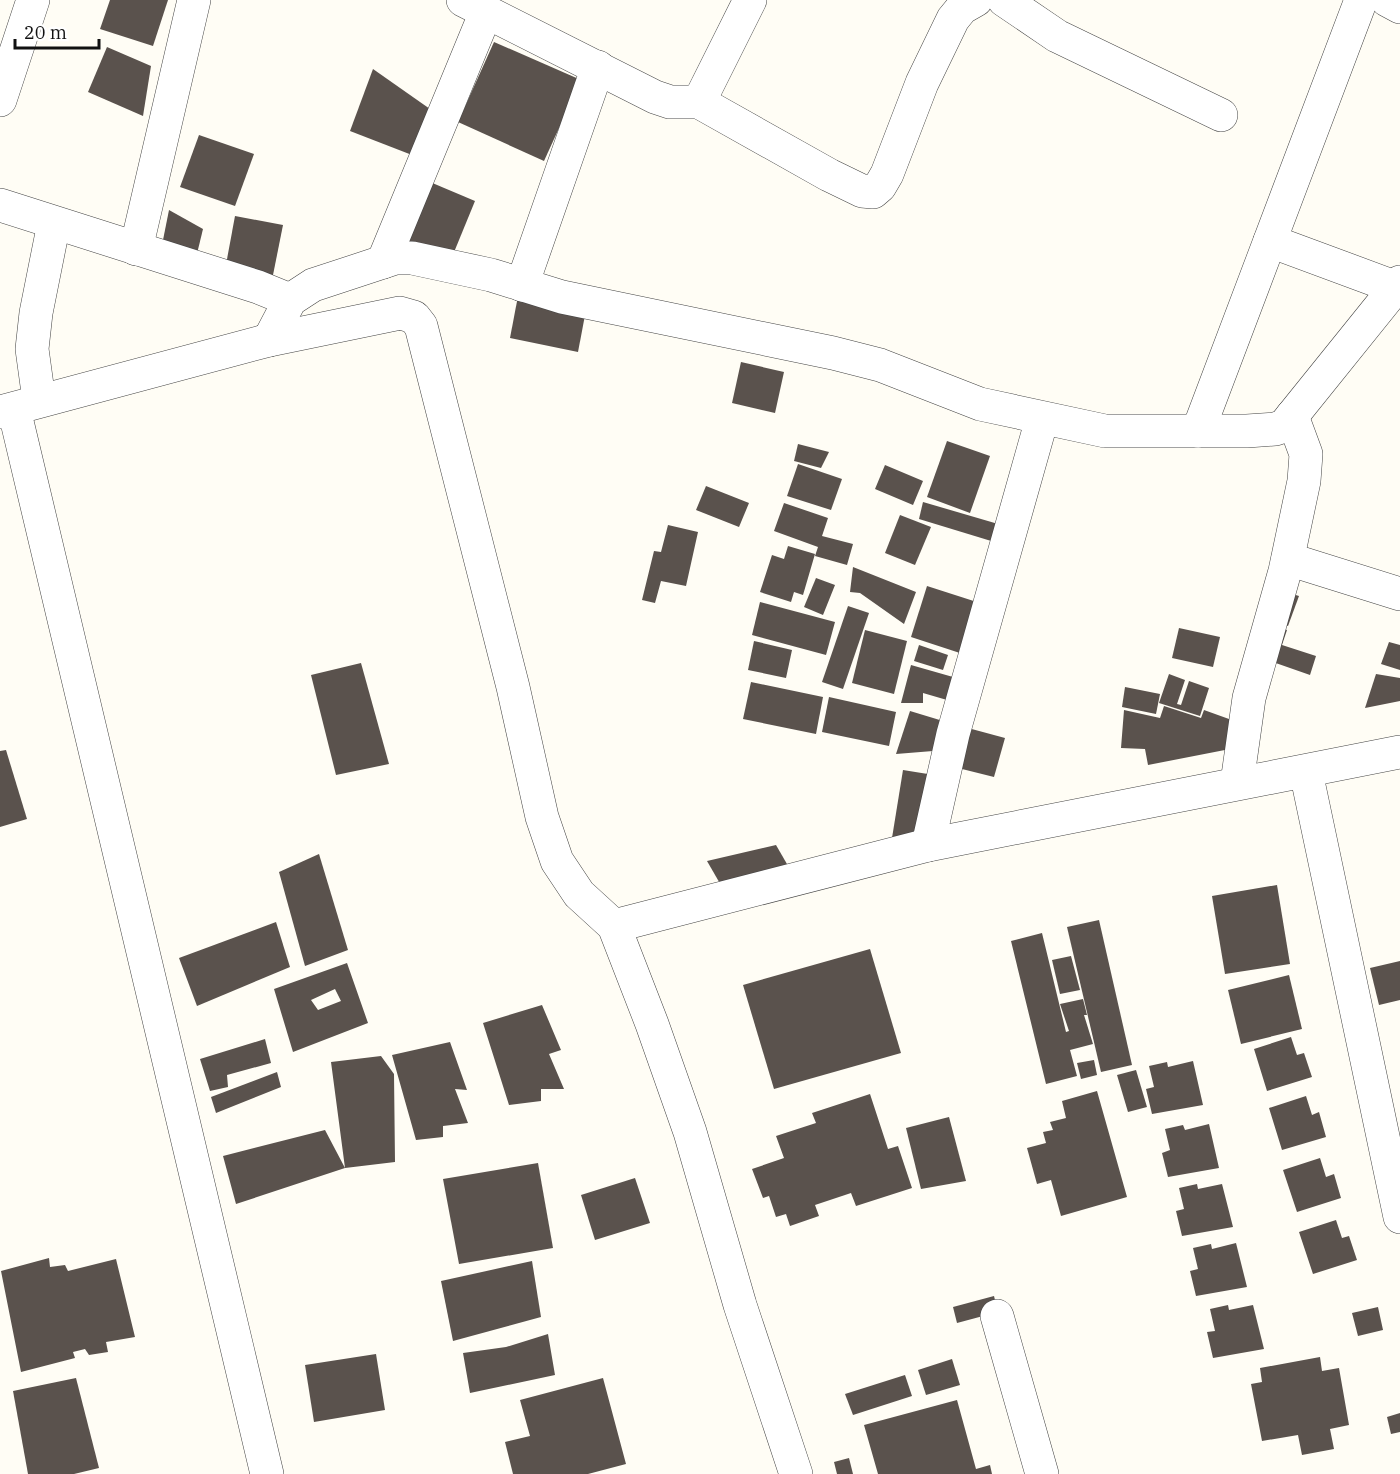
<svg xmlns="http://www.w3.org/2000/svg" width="1400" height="1474" font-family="'IBM Plex Serif',serif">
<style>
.building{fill:#5a524d;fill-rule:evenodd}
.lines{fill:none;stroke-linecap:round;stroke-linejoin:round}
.minor-casing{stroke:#444;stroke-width:34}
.minor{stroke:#fff;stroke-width:33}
</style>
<rect width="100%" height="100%" fill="#fffdf5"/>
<g class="building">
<path d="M110,0H168L153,46L100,29Z"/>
<path d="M494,42L581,80L544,161L458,122Z"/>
<path d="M107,47L151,66L143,116L88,92Z"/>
<path d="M373,69L430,109L412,155L350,131Z"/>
<path d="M199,135L254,154L235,206L180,187Z"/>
<path d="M430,182L475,201L450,262L405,244Z"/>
<path d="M169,210L203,229L195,262L160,255Z"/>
<path d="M235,216L283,225L272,280L225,270Z"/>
<path d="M518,296L586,310L578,352L510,338Z"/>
<path d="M741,362L784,372L775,413L732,403Z"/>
<path d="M947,441L990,456L970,513L927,497Z"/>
<path d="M798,444L829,452L821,468L794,461Z"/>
<path d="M798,464L842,479L831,510L787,496Z"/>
<path d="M885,465L923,481L913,505L875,489Z"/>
<path d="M706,486L749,503L739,527L696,510Z"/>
<path d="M923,502L1005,526L1001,544L919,519Z"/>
<path d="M784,503L828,518L822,536L853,544L847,565L815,556L818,547L774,531Z"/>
<path d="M900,515L931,527L915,565L885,553Z"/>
<path d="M668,525L698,532L686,586L661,581L655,603L642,600L654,551L661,552Z"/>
<path d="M788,546L815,554L803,595L794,592L791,602L760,592L772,555L784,559Z"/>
<path d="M853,567L916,592L904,624L860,593L850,592Z"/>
<path d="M816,578L835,585L823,615L804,607Z"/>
<path d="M927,586L983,604L966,655L911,637Z"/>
<path d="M1286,592L1299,596L1288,626L1276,622Z"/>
<path d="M760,602L835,622L826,655L752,635Z"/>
<path d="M848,606L869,613L843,689L822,682Z"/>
<path d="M1275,625L1287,630L1282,645L1316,656L1310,675L1264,659Z"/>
<path d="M1179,628L1220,637L1213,667L1172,658Z"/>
<path d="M865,630L907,641L894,694L852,683Z"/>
<path d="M754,641L792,650L786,678L748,670Z"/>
<path d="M1389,642L1400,645V670L1381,664Z"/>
<path d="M919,645L948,655L943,670L914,661Z"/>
<path d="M361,663L389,764L336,775L311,675Z"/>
<path d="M911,665L953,677L947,700L923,693V703H901Z"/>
<path d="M1169,674L1185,680L1177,704L1181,705L1189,681L1209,688L1200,716L1159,703Z"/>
<path d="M1376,674L1400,678V701L1365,708Z"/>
<path d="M751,682L823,697L816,734L743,719Z"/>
<path d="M1125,687L1160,694L1156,714L1122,707Z"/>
<path d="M829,697L896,712L889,746L822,732Z"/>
<path d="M1164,706L1201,718L1204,710L1229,719L1230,749L1148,765L1145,749L1121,748L1124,710L1160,718Z"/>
<path d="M910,711L943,721L933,751L896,754Z"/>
<path d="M968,728L1005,738L994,777L958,768Z"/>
<path d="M6,750L27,819L0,827V751Z"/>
<path d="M903,770L934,775L915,841L892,838Z"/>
<path d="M776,845L791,871L722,887L707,861Z"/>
<path d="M319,854L348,950L305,966L279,872Z"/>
<path d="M1277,885L1290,964L1225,974L1212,896Z"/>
<path d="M1099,920L1132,1065L1101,1072L1067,927Z"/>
<path d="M276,922L290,967L197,1006L179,958Z"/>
<path d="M1042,933L1066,1032L1069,1031L1060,1004L1083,999L1087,1015H1084L1093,1044L1070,1050L1077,1076L1046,1084L1011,941Z"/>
<path d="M870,949L901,1053L774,1089L743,985Z"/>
<path d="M1071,956L1080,990L1060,994L1052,960Z"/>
<path d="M1400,961V1000L1379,1005L1370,968Z"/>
<path d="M347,963L368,1023L293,1052L274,989ZM335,989L341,1001L318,1010L311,1000Z"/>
<path d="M1289,975L1302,1029L1241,1044L1228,990Z"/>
<path d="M542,1005L561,1050L549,1054L564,1089H541V1101L509,1105L483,1023Z"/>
<path d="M1291,1037L1297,1055L1304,1053L1312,1077L1267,1091L1254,1049Z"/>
<path d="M265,1039L271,1063L227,1075L228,1087L210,1091L200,1059Z"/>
<path d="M450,1042L467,1090L455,1089L468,1123L443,1126V1137L416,1140L392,1055Z"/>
<path d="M381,1056L394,1074L395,1162L345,1168L236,1204L223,1156L325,1130L345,1168L331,1062Z"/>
<path d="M1094,1060L1097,1075L1081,1079L1077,1063Z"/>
<path d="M1193,1061L1203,1105L1152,1114L1146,1089L1154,1087L1149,1066L1167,1062L1168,1067Z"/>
<path d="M1136,1070L1147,1107L1128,1112L1117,1075Z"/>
<path d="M277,1072L281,1087L216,1113L211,1097Z"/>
<path d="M1097,1091L1127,1197L1061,1216L1051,1180L1037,1184L1027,1148L1046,1143L1043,1132L1053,1130L1050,1122L1066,1118L1062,1101Z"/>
<path d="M870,1094L888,1149L898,1146L912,1188L856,1206L851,1193L815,1205L819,1216L790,1226L786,1214L776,1217L769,1196L763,1198L752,1169L784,1158L776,1136L816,1123L812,1113Z"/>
<path d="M1306,1096L1312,1115L1319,1112L1326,1137L1282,1150L1269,1108Z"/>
<path d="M949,1117L966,1181L921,1189L906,1128Z"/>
<path d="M1209,1124L1219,1168L1168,1177L1162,1153L1170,1150L1165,1129L1183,1125L1185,1130Z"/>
<path d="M1320,1158L1326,1177L1334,1174L1341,1198L1297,1212L1283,1170Z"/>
<path d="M538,1163L553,1248L459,1264L443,1179Z"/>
<path d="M635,1178L650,1223L595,1240L581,1195Z"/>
<path d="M1197,1184L1198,1189L1222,1184L1233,1227L1182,1236L1176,1211L1184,1209L1179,1188Z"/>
<path d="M1336,1220L1342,1238L1349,1236L1357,1260L1313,1274L1299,1232Z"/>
<path d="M1236,1243L1247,1287L1196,1296L1190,1271L1198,1269L1193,1248L1211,1244L1212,1249Z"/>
<path d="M49,1258L50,1267L65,1265L68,1271L116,1259L135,1337L106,1342L108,1352L89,1355L85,1349L73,1352L75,1358L21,1372L1,1271Z"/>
<path d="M532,1261L541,1317L453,1341L441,1281Z"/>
<path d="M994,1296L998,1312L957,1323L953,1307Z"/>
<path d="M1228,1305L1229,1310L1253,1305L1264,1349L1213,1358L1207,1332L1215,1331L1210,1309Z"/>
<path d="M1378,1307L1383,1330L1358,1336L1352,1313Z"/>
<path d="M548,1334L555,1375L470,1393L463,1353L506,1347Z"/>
<path d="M376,1354L385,1410L314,1422L305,1365Z"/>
<path d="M1320,1357L1322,1371L1339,1368L1349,1425L1330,1429L1334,1449L1302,1455L1298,1435L1262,1441L1251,1384L1262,1382L1260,1368Z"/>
<path d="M952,1359L960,1385L926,1395L918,1370Z"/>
<path d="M905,1375L912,1396L853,1415L845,1394Z"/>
<path d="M76,1378L99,1468L74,1474H28L13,1391Z"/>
<path d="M603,1378L626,1464L588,1474H513L505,1442L530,1436L520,1400Z"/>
<path d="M957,1400L976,1469L990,1465L992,1474H878L864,1425Z"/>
<path d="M1400,1413V1432L1391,1434L1387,1417Z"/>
<path d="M849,1458L853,1474H837L834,1462Z"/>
</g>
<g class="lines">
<g class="minor-casing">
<g id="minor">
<path d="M463,0L655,97L670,102H699L829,175L862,191L873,192L880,186L887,174L922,83L953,19L962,8L976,0"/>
<path d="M1004,0L1057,36L1221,115"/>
<path d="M1387,0L1400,7"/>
<path d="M0,100L33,0"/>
<path d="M699,102L750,0"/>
<path d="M0,205L258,287L290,300"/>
<path d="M1270,241L1400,289"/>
<path d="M136,249L194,0"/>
<path d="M383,262L486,12"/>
<path d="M522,285L598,67"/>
<path d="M269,340L290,300L313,285L395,258H412L491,275L562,297L833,353L880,365L980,404L1105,431H1247L1275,429L1284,426L1400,282"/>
<path d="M39,400L32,349L36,313L54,223"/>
<path d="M14,409L267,1474"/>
<path d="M0,412L269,340L400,313L414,317L421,326L513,687L542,817L557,861L579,894L614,926L652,1024L690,1132L740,1305L796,1474"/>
<path d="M1198,431L1361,0"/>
<path d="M1288,559L1400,594"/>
<path d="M1306,772L1400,1217"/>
<path d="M1237,783L1249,698L1285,571L1304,481L1306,454L1292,416"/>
<path d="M928,845L953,734L1042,419"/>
<path d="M614,926L928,845L1400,752"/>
<path d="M997,1316L1042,1474"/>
</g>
</g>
<use href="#minor" class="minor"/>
</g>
<path d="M15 39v9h84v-9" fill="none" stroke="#111111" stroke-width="3"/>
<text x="24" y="39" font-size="18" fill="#111111" stroke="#ffffff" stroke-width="4.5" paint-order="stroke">20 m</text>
</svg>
